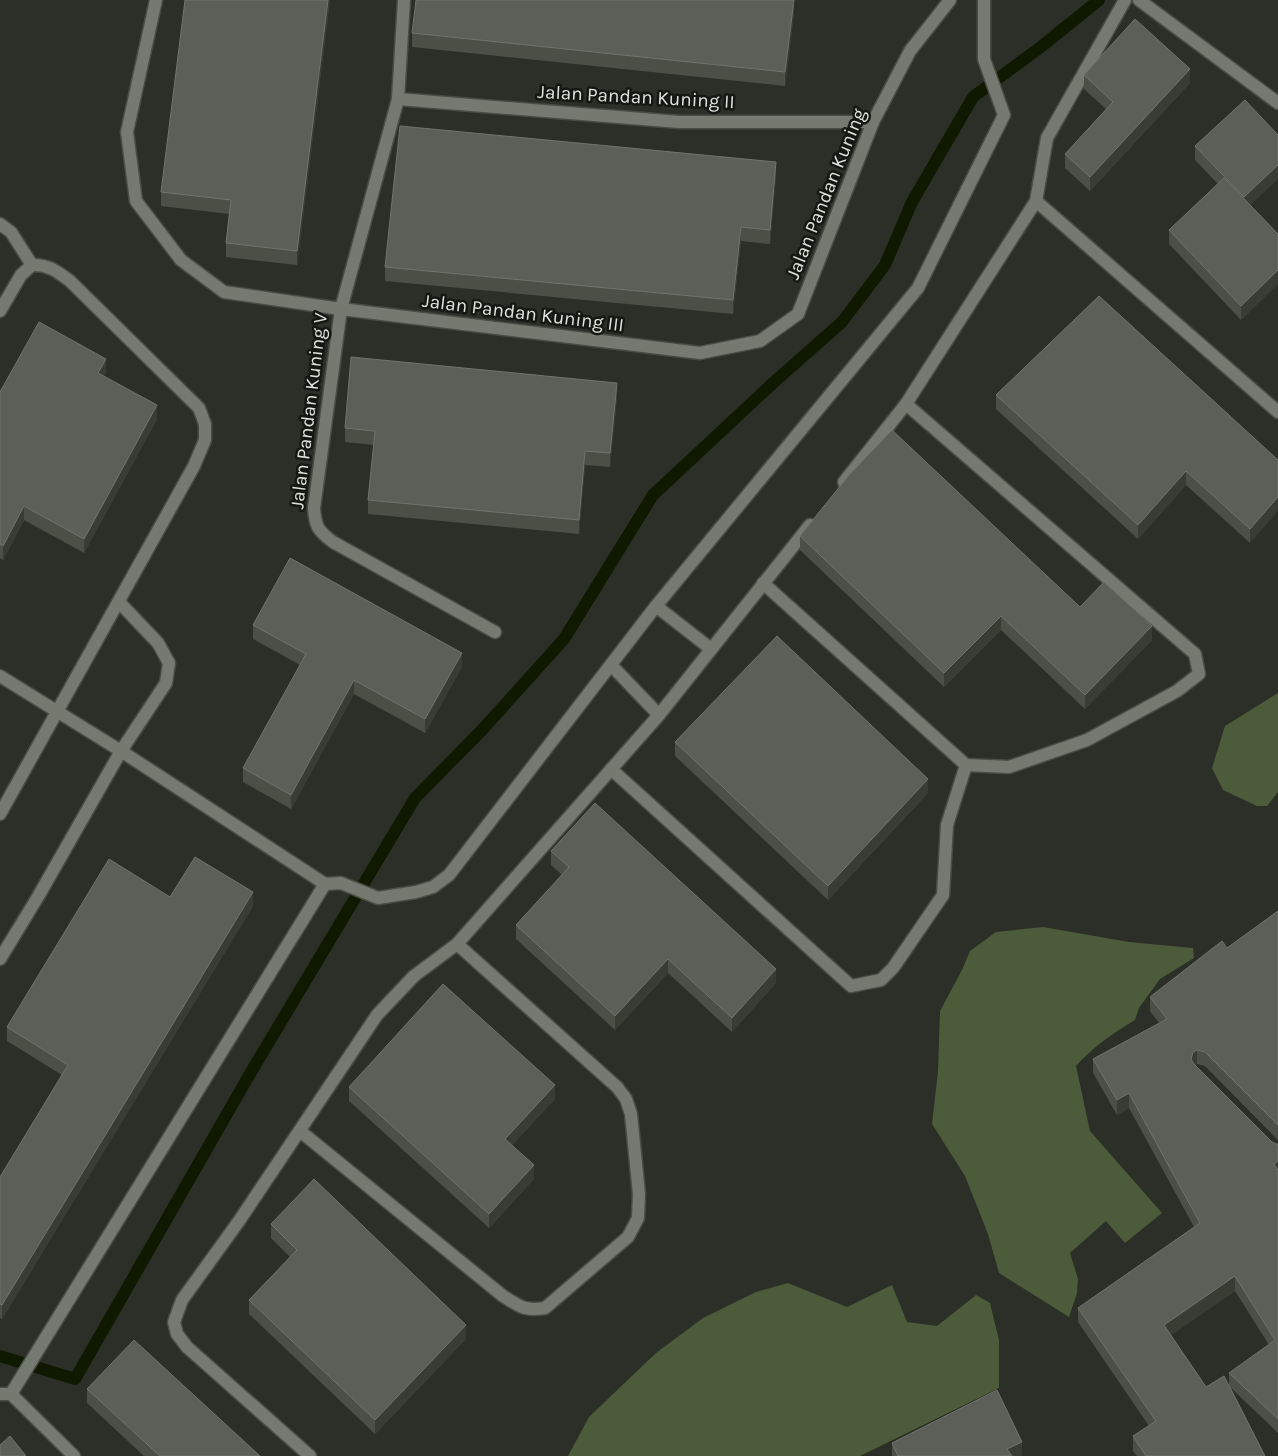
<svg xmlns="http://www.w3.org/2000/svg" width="1278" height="1456" font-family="Karla,sans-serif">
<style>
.green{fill:#4c5b39}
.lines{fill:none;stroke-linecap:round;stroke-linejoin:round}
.stream{stroke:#0e1900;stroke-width:12}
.street-casing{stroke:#494c45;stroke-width:15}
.street{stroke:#757a70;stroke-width:12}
.wall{fill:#4b4f46;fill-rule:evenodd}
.shaded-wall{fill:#383c33}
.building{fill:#5b5f57;stroke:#70746c}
.labels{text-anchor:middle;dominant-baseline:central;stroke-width:5;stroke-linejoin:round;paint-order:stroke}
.street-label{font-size:19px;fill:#e0e3dd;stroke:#151713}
</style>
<rect width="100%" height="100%" fill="#2b2f27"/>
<g class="green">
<path d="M1278,693V792L1267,806H1257L1223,790L1212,768L1225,726Z"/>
<path d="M1043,927L1129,942L1193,948L1194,958L1160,979L1139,1008L1135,1020C1113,1033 1093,1047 1076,1066L1090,1131L1162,1213L1125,1243L1106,1221L1070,1253L1078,1279L1077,1293L1069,1317L999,1273L988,1234L965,1176L932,1124L938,1071L940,1011L962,970L970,951L996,932Z"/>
<path d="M788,1283L847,1307L892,1285L907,1322L937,1326L976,1295L990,1303L999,1340V1388L860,1456H568L589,1417L656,1353L703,1318L756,1292Z"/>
</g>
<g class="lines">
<path class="stream" d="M0,1356L75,1379L251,1072L415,798L482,730L564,639L653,495L773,383L842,322L885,265L912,202L973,97L1042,46L1099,0"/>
<g class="street-casing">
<g id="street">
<path d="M156,0L127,132L136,201L181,260L224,292L341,309L700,353L760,341L798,314L873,122L910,51L950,0"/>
<path d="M404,0L398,99L341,309L314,508C315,526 318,531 333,542L495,632"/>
<path d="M1139,0L1278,103"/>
<path d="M398,99L679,122H873"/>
<path d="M1036,201L1278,412"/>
<path d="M0,224L11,232L32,265"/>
<path d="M0,311L21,275L32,265C48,264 58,272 70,281L199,408L205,424V440L194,466L0,814"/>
<path d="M906,404L1195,654L1199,674L1177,691L1087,740L1009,767L966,765"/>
<path d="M844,482L906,404L1036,201L1047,138L1125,0"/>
<path d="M656,606L711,649"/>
<path d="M611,665L659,715"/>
<path d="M0,676L121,751L325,884L341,883L378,898L416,892L433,887L449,875L656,606L918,288L1004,115L984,59V0"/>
<path d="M611,769L851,986L881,980L893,968L943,895L947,825L966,765L763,583"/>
<path d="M0,959L39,895L121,751L166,683L169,663L158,643L119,602"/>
<path d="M300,1131L503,1296C521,1307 524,1311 545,1308L628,1237L638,1218L639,1194L631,1114L626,1099L617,1087L457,944"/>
<path d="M0,1394H11L74,1456"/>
<path d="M11,1394L325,884"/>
<path d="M310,1456L187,1347L177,1334L174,1322L182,1300L239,1221L377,1015L414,976L457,944L659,715L810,525"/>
</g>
</g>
<use href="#street" class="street"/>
</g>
<g class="wall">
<path d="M185,0H330L297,265L226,257V243L229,214L161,206V192Z"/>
<path d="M794,14L785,86L412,47V33Z"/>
<path d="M1084,75L1190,83L1090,191L1065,168V154L1106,109L1084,89Z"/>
<path d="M1245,100L1250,205L1278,234V284L1241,320L1169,244V230L1218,184L1195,160V146Z"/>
<path d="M776,176L770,244L741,241L733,314L385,281V267Z"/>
<path d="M106,373L104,376L157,419L84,553L24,520L3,560L0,558V392Z"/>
<path d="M996,395L1278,460L1250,543L1186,485L1138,539L996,409Z"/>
<path d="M617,397L610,467L585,465L579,534L368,514V500L374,445L345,442V428Z"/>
<path d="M800,536L1080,607L1152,640L1085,709L1001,630L944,687L800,550Z"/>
<path d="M253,625L462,667L425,733L354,694L291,809L243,782V768L300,665L253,639Z"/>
<path d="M675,742L928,793L828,900L675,756Z"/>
<path d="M551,851L776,983L732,1032L668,973L615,1030L516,939V925L562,875L551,865Z"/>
<path d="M170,897L253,906L2,1319L0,1318V1177L62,1075L7,1041V1027Z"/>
<path d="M1278,911V1140L1205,1066L1197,1064L1195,1065L1272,1142L1276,1144H1278V1433L1231,1388L1265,1456H1137L1133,1451V1436L1149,1426L1078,1322V1308L1194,1227L1129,1108L1117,1115L1093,1073V1059L1159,1023L1150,1011V997L1227,948ZM1235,1291L1269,1345L1229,1373V1385L1206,1387L1171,1335Z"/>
<path d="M349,1087L555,1099L512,1145L534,1179L489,1228L349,1101Z"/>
<path d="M271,1224L466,1339L375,1434L249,1314V1300L290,1257L271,1238Z"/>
<path d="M87,1389L260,1456H144L87,1403Z"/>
<path d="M892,1443L1022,1456H892Z"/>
</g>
<g class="shaded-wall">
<path d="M328,0H330L297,265V251Z"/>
<path d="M794,0V14L785,86V72Z"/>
<path d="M1190,69V83L1090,191V177Z"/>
<path d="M776,162V176L770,244V230Z"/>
<path d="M1278,165V179L1244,211V197Z"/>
<path d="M741,227V241L733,314V300Z"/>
<path d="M1278,270V284L1241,320V306Z"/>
<path d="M106,359V373L98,387V373Z"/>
<path d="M617,383V397L610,467V453Z"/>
<path d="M157,405V419L84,553V539Z"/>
<path d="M585,451V465L579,534V520Z"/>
<path d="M1186,471V485L1138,539V525Z"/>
<path d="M1278,497V511L1250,543V529Z"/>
<path d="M24,506V520L3,560V546Z"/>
<path d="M1001,616V630L944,687V673Z"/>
<path d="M1152,626V640L1085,709V695Z"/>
<path d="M462,653V667L425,733V719Z"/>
<path d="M354,680V694L291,809V795Z"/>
<path d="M928,779V793L828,900V886Z"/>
<path d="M253,892V906L2,1319V1305Z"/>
<path d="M668,959V973L615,1030V1016Z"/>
<path d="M776,969V983L732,1032V1018Z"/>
<path d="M1197,1050V1064L1193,1067L1191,1059L1193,1052Z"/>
<path d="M555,1085V1099L505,1153V1139Z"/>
<path d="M1129,1093V1108L1117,1115V1100Z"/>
<path d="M1278,1161V1175L1274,1164Z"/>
<path d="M534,1165V1179L489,1228V1214Z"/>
<path d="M1235,1276V1291L1164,1340V1325Z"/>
<path d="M466,1325V1339L375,1434V1420Z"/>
<path d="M1022,1442V1456H1007V1449Z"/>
</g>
<g class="building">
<path d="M185,0H328L297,251L226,243L231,200L161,192Z"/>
<path d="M416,0H794L785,72L412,33Z"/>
<path d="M1135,19L1190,69L1090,177L1065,154L1113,102L1084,75Z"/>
<path d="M1245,100L1278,135V165L1244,197L1195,146Z"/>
<path d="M400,126L776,162L770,230L741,227L733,300L385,267Z"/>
<path d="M1224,178L1278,234V270L1241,306L1169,230Z"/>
<path d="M1099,296L1278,460V497L1250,529L1186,471L1138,525L996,395Z"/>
<path d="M39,322L106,359L98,373L157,405L84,539L24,506L3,546L0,544V392Z"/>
<path d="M351,357L617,383L610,453L585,451L579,520L368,500L375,431L345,428Z"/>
<path d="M892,430L1080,607L1104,582L1152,626L1085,695L1001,616L944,673L800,536L849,475Z"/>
<path d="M290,558L462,653L425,719L354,680L291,795L243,768L306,654L253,625Z"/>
<path d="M777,636L928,779L828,886L675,742Z"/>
<path d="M595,803L776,969L732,1018L668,959L615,1016L516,925L569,867L551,851Z"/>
<path d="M195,857L253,892L2,1305L0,1304V1177L68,1065L7,1027L109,859L170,897Z"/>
<path d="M1278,911V1125L1205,1052L1197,1050L1193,1052L1191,1059L1193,1063L1272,1142L1276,1144H1278V1161L1274,1164L1278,1170V1419L1229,1373L1275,1340L1235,1276L1164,1325L1206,1387L1224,1376L1265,1456H1146L1133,1436L1156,1421L1078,1308L1200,1223L1129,1093L1117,1100L1093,1059L1167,1019L1150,997L1222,941L1227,948Z"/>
<path d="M443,984L555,1085L505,1139L534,1165L489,1214L349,1087Z"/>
<path d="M314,1179L466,1325L375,1420L249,1300L297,1250L271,1224Z"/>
<path d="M134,1340L260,1456H160L87,1389Z"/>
<path d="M997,1390L1022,1442L1007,1449L1012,1456H898L892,1443Z"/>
<path d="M10,1436L26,1456H0V1445Z"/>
</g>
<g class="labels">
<g class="street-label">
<text transform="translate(636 97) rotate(3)">Jalan Pandan Kuning II</text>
<text transform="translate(826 194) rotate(-68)">Jalan Pandan Kuning</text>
<text transform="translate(523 313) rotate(7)">Jalan Pandan Kuning III</text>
<text transform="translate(309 411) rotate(-83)">Jalan Pandan Kuning V</text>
</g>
</g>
</svg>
